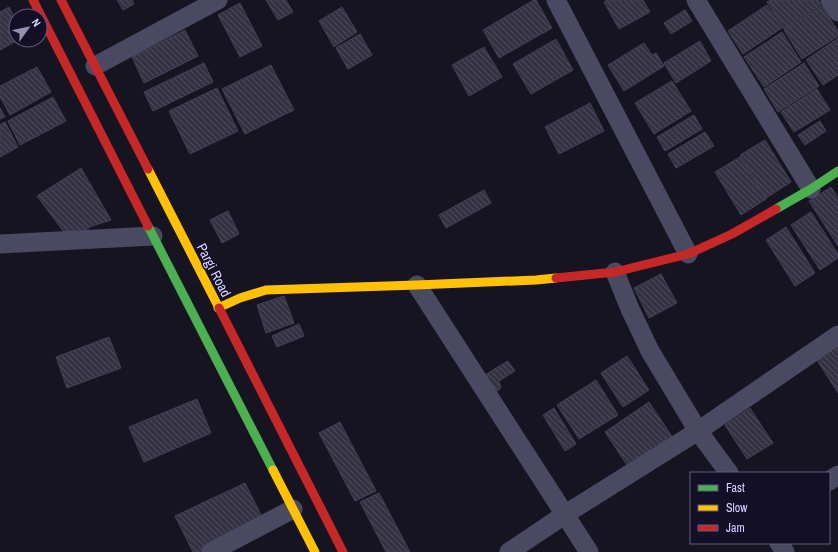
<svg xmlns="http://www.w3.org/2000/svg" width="838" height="552" font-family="'Archivo Narrow',sans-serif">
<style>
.building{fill:url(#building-back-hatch);stroke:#433f54}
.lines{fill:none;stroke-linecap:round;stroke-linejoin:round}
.street{stroke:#4a4962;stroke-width:19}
.fast{stroke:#4caf50;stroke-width:9}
.slow{stroke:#ffc107;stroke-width:9}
.jam{stroke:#c62828;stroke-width:9}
.labels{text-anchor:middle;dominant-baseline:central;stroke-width:3;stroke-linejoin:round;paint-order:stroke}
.street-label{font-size:14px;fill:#d9d4ff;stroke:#130f26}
</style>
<defs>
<pattern id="building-back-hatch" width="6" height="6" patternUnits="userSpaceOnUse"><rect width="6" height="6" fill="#343243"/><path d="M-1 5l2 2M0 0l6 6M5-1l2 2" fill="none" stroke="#514f5f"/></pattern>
</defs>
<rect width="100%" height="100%" fill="#161421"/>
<g class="building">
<path d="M117,0H132L134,4L123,10Z"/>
<path d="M266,0H286L293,12L278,20Z"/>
<path d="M534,0H536L552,28L499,58L483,30Z"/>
<path d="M607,0H643L650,12L619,29L604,2Z"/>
<path d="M771,0H818L821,5L784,29L767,2Z"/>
<path d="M240,3L262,46L240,57L218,15Z"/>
<path d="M767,5L782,28L743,54L728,31Z"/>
<path d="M822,6L838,31V36L802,59L784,30Z"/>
<path d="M9,7L16,21V40H18L0,50V12Z"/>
<path d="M342,7L357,32L334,47L319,21Z"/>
<path d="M685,10L692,21L671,34L664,23Z"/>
<path d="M185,30L198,56L144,83L132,57Z"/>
<path d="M782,32L801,62L764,87L744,57Z"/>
<path d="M360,34L372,55L348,69L336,48Z"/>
<path d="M838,38V75L823,85L806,60Z"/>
<path d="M556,39L573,70L531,94L513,64Z"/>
<path d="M700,41L711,61L676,83L664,63Z"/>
<path d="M644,43L652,55L656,53L664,66L624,91L608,65Z"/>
<path d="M484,47L502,77L469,96L452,65Z"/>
<path d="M204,63L213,82L153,111L144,92Z"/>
<path d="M804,63L819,86L778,112L764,89Z"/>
<path d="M271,65L294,110L245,134L222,89Z"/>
<path d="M37,67L51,92L10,115L0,97V86Z"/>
<path d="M672,81L691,111L654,134L635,103Z"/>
<path d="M217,88L238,131L190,154L169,111Z"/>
<path d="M817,89L830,110L794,132L781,112Z"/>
<path d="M53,97L66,121L20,145L8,121Z"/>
<path d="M590,103L604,131L559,154L545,127Z"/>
<path d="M0,108L5,117L0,119Z"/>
<path d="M694,115L702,129L665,151L657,137Z"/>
<path d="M820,121L826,131L805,145L798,135Z"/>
<path d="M5,122L18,147L0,157V125Z"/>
<path d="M705,132L714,146L676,168L668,154Z"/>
<path d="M765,140L791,182L766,198L740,155Z"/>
<path d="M740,157L766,199L741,215L715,172Z"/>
<path d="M81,168L111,220L92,226L69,239L37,196Z"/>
<path d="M831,187L838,198V246L809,201Z"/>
<path d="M484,190L491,203L446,228L439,215Z"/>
<path d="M228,211L239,234L222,243L210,220Z"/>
<path d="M811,212L838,254V258L820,270L791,225Z"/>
<path d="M786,227L815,273L795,286L766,240Z"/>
<path d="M661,274L677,303L649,318L634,288Z"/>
<path d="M284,296L294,323L266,333L257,305Z"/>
<path d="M299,324L304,336L277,347L272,336Z"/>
<path d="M109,337L121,368L67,388L56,357Z"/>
<path d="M838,342V393L815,357Z"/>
<path d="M627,356L649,390L623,407L601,373Z"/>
<path d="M508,361L515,371L499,381L501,388L496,392L485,375Z"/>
<path d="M596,380L618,415L579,439L557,405Z"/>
<path d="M197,399L211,433L144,462L129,427Z"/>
<path d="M649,402L673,438L629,468L605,432Z"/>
<path d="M554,408L576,444L565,451L543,415Z"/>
<path d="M750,408L773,443L747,459L725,425Z"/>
<path d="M340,422L376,491L355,501L319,433Z"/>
<path d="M245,483L265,523L205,552H193L175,516Z"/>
<path d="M379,493L410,552H386L360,502Z"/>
</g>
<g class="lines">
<g class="street">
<path d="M556,0L688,254"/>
<path d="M696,0L811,189"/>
<path d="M830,0L838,12"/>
<path d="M95,66L218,0"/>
<path d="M0,244L153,236"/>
<path d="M615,272L630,309L650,351L698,431L729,473"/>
<path d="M417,285L589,552"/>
<path d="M829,481L838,475"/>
<path d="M779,543L785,552"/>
<path d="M211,552L293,509"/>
<path d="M509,552L564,515L698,431L838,335"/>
</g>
<g class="fast">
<path d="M776,209L811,189L838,171"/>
<path d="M148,226L273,470"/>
</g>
<g class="slow">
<path d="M148,169L219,308"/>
<path d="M218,308L240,298L266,290L417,285L536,280L556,278"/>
<path d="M273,470L315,552"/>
</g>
<g class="jam">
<path d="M33,0L148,226"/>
<path d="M61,0L148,169"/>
<path d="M556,278L615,272L688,254L732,234L776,209"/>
<path d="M219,308L343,552"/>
</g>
</g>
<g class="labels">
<g class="street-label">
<text transform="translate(214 270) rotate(63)">Pargi Road</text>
</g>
</g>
<rect x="690" y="472" width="140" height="72" fill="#130f26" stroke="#625e7d"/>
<rect x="698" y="485" width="20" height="6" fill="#4caf50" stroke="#625e7d"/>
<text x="726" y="492" font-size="12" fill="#d9d4ff">Fast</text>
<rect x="698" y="505" width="20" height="6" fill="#ffc107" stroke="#625e7d"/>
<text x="726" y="512" font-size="12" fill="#d9d4ff">Slow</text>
<rect x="698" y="525" width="20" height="6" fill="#c62828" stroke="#625e7d"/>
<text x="726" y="532" font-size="12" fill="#d9d4ff">Jam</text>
<g transform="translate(28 28) rotate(57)"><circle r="19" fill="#130f26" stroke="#625e7d"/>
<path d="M0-3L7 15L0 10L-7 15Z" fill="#9591b1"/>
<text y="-6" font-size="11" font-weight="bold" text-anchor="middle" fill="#d9d4ff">N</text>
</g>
</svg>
